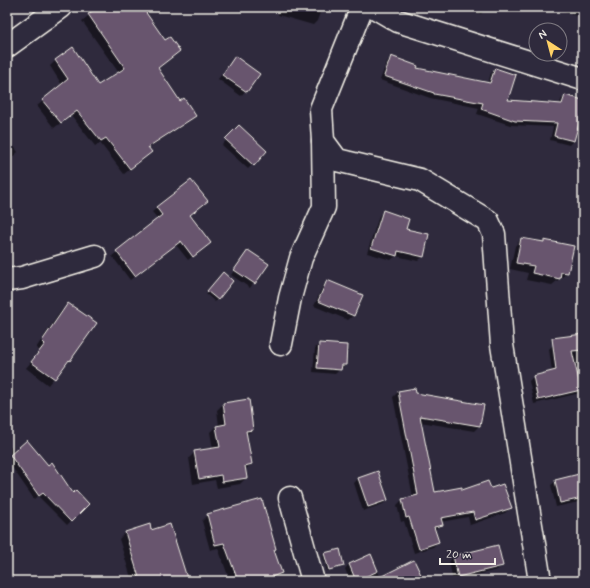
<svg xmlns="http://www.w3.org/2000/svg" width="590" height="588" font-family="Mynerve,sans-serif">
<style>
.shadow{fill:#0007}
.building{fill:#68556e;stroke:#f4f1e8}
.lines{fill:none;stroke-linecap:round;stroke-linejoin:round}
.minor-casing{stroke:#f4f1e8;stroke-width:25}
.minor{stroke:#2f2a3d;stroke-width:22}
</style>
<rect width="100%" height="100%" fill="#2f2a3d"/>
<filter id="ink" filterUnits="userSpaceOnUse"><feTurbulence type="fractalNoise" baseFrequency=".025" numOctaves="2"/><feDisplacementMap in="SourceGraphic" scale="8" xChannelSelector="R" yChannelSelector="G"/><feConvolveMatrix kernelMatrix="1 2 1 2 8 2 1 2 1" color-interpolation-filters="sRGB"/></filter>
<g filter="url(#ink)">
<g class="shadow">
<path d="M99,7H141L165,42L179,51L157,69L180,102L195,116L189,121L148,148L145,157L124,174L100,143L95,146L71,115L54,128L37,106L62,85L50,66L55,61L98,87L119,73L82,21Z"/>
<path d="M280,7H322L317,21L313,25L278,15Z"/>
<path d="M464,7H487L481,14Z"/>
<path d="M547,7H583V19L557,8L553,11Z"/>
<path d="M236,57L259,74L241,96L218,79Z"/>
<path d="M391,57L416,69L488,83L491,73L496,69L506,101L560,104L561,100L565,96L583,101V128L578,125L573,141L569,145L550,140L553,127L510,125L477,114L479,108L430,98L380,80L387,62Z"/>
<path d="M239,126L266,151L248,169L222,145Z"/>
<path d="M7,137L18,152L7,162Z"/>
<path d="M157,208L189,216L205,247L188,260L176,245L130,280L112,256L158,219L152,212Z"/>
<path d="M383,212L404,230L423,256L418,261L396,256L391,260L367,253L379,216Z"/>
<path d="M521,239L542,243L544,241L572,247L567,273L552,285L526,280L528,273L510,269L515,246Z"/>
<path d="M248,251L267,264L250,288L231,275Z"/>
<path d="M221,275L232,281L215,302L206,294Z"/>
<path d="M327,281L361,296L353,316L348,320L314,306L323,286Z"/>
<path d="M68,305L95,323L69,360L48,385L26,368L40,351L36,348L61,311Z"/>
<path d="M320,344L345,365L335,374L313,372L315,348Z"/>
<path d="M553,345H583V406L580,393L534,404L529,381L533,377L552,372L549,349Z"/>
<path d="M414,389L415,394L479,426L474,431L420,422L434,494L490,490L510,508L505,513L470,525L468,517L441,522L442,524L434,530L438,542L433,547L414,553L404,521L401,522L397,505L402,500L413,497L393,397L398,392Z"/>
<path d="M248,401L252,430L246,435L251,464L245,470L246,478L240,484L217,488L215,480L193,484L189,458L195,452L213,449L210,432L216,426H219L217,410L223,404Z"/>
<path d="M7,443L15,452L88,504L67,525L38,496L34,499L7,460Z"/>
<path d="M583,474V501L556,507L551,485L556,481Z"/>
<path d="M359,478L387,500L383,504L363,511L354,483Z"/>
<path d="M208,515L275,549L273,551L281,573L275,579L269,581H230L218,548L210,550L202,521Z"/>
<path d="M151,531L185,570L188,581H132L119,539L125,533Z"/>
<path d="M497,546L502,565L497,570L453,581L449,562L453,557Z"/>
<path d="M325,554L343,565L341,567L327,571L323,556Z"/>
<path d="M370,555L381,578L423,581H350L345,569L349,564Z"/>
<path d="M47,578L54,581H44Z"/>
</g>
<g class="building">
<path d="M98,7H142L165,40L170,37L180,51L158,68L180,101L184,98L196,116L148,147L152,152L130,169L106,138L101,141L77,111L61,123L42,100L68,79L55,60L73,47L98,85L125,68L88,14Z"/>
<path d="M235,56L260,74L247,92L222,75Z"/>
<path d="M391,56L418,66L417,68L490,83L495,68L516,75L508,100L562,104L565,95L583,100V109L574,141L554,136L557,123L515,121L481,109L483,103L434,94V93L384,76Z"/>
<path d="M239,125L267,151L254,166L225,139Z"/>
<path d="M191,180L208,201L190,215L211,243L193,257L181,241L135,276L116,251L162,215L156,207Z"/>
<path d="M383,210L409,219L406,229L429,234L424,257L398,251L397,256L371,248Z"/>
<path d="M521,238L544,242V240L574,246L568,273L561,272L560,279L532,273L534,266L516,263Z"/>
<path d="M248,250L269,264L255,284L234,270Z"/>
<path d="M223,272L233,281L218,300L207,291Z"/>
<path d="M327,280L363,295L354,316L318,301Z"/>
<path d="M68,303L97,323L70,361L69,360L55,379L31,362L45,344L42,341Z"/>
<path d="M583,334V350L572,351L581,390L538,400L533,376L556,370L552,338Z"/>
<path d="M319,343L347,345L346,365H342L341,370L317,368Z"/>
<path d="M415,388L416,393L484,405L480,426L420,416L435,492L462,487V490L488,481L491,488L503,484L512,508L475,520L473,512L441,518L443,525L434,527L439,542L419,549L409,517L406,518L402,499L418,495L398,391Z"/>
<path d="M249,399L253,430L246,431L252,464L245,466L247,478L222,482L221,475L199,479L194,451L220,447L216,426L226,424L223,403Z"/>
<path d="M27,440L48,465L52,462L73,493L76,490L89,504L71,522L43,493L39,496L10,455Z"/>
<path d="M378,471L388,500L368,507L358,478Z"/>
<path d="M583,473V498L560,503L555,480Z"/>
<path d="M262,499L276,549L274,550L282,573L261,581H238L224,543L215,545L207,514Z"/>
<path d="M150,524L151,530L170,524L188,581H140L125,532Z"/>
<path d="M498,545L503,566L458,577L453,556Z"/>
<path d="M340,549L344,566L329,570L324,553Z"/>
<path d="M371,554L378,571L356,581L349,564Z"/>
<path d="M414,560L424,581H372Z"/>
</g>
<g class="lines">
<g class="minor-casing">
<g id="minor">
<path d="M362,7L321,109L323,141L337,160L420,180L488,221L494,234L502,345L540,581"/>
<path d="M374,7L398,21L583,79"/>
<path d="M7,46L61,7"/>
<path d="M7,280L22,278L95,256"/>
<path d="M281,344L290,298L301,258L324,207L323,141"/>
<path d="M290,498L313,581"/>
</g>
</g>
<use href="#minor" class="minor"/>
</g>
</g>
<rect width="590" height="588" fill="none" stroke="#2f2a3d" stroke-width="24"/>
<rect x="12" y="12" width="566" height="564" fill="none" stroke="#f4f1e8" stroke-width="1.5" filter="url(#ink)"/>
<g transform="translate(548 42) rotate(324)"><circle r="19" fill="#2f2a3d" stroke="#7e7a81"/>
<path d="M0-3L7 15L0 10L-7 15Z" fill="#ffd166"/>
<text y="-6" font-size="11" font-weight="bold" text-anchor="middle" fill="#f4f1e8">N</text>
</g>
<path d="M440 558v6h55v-6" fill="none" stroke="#f4f1e8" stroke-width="2"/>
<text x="446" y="558" font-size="12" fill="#f4f1e8" stroke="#2f2a3d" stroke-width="3" paint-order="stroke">20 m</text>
</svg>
